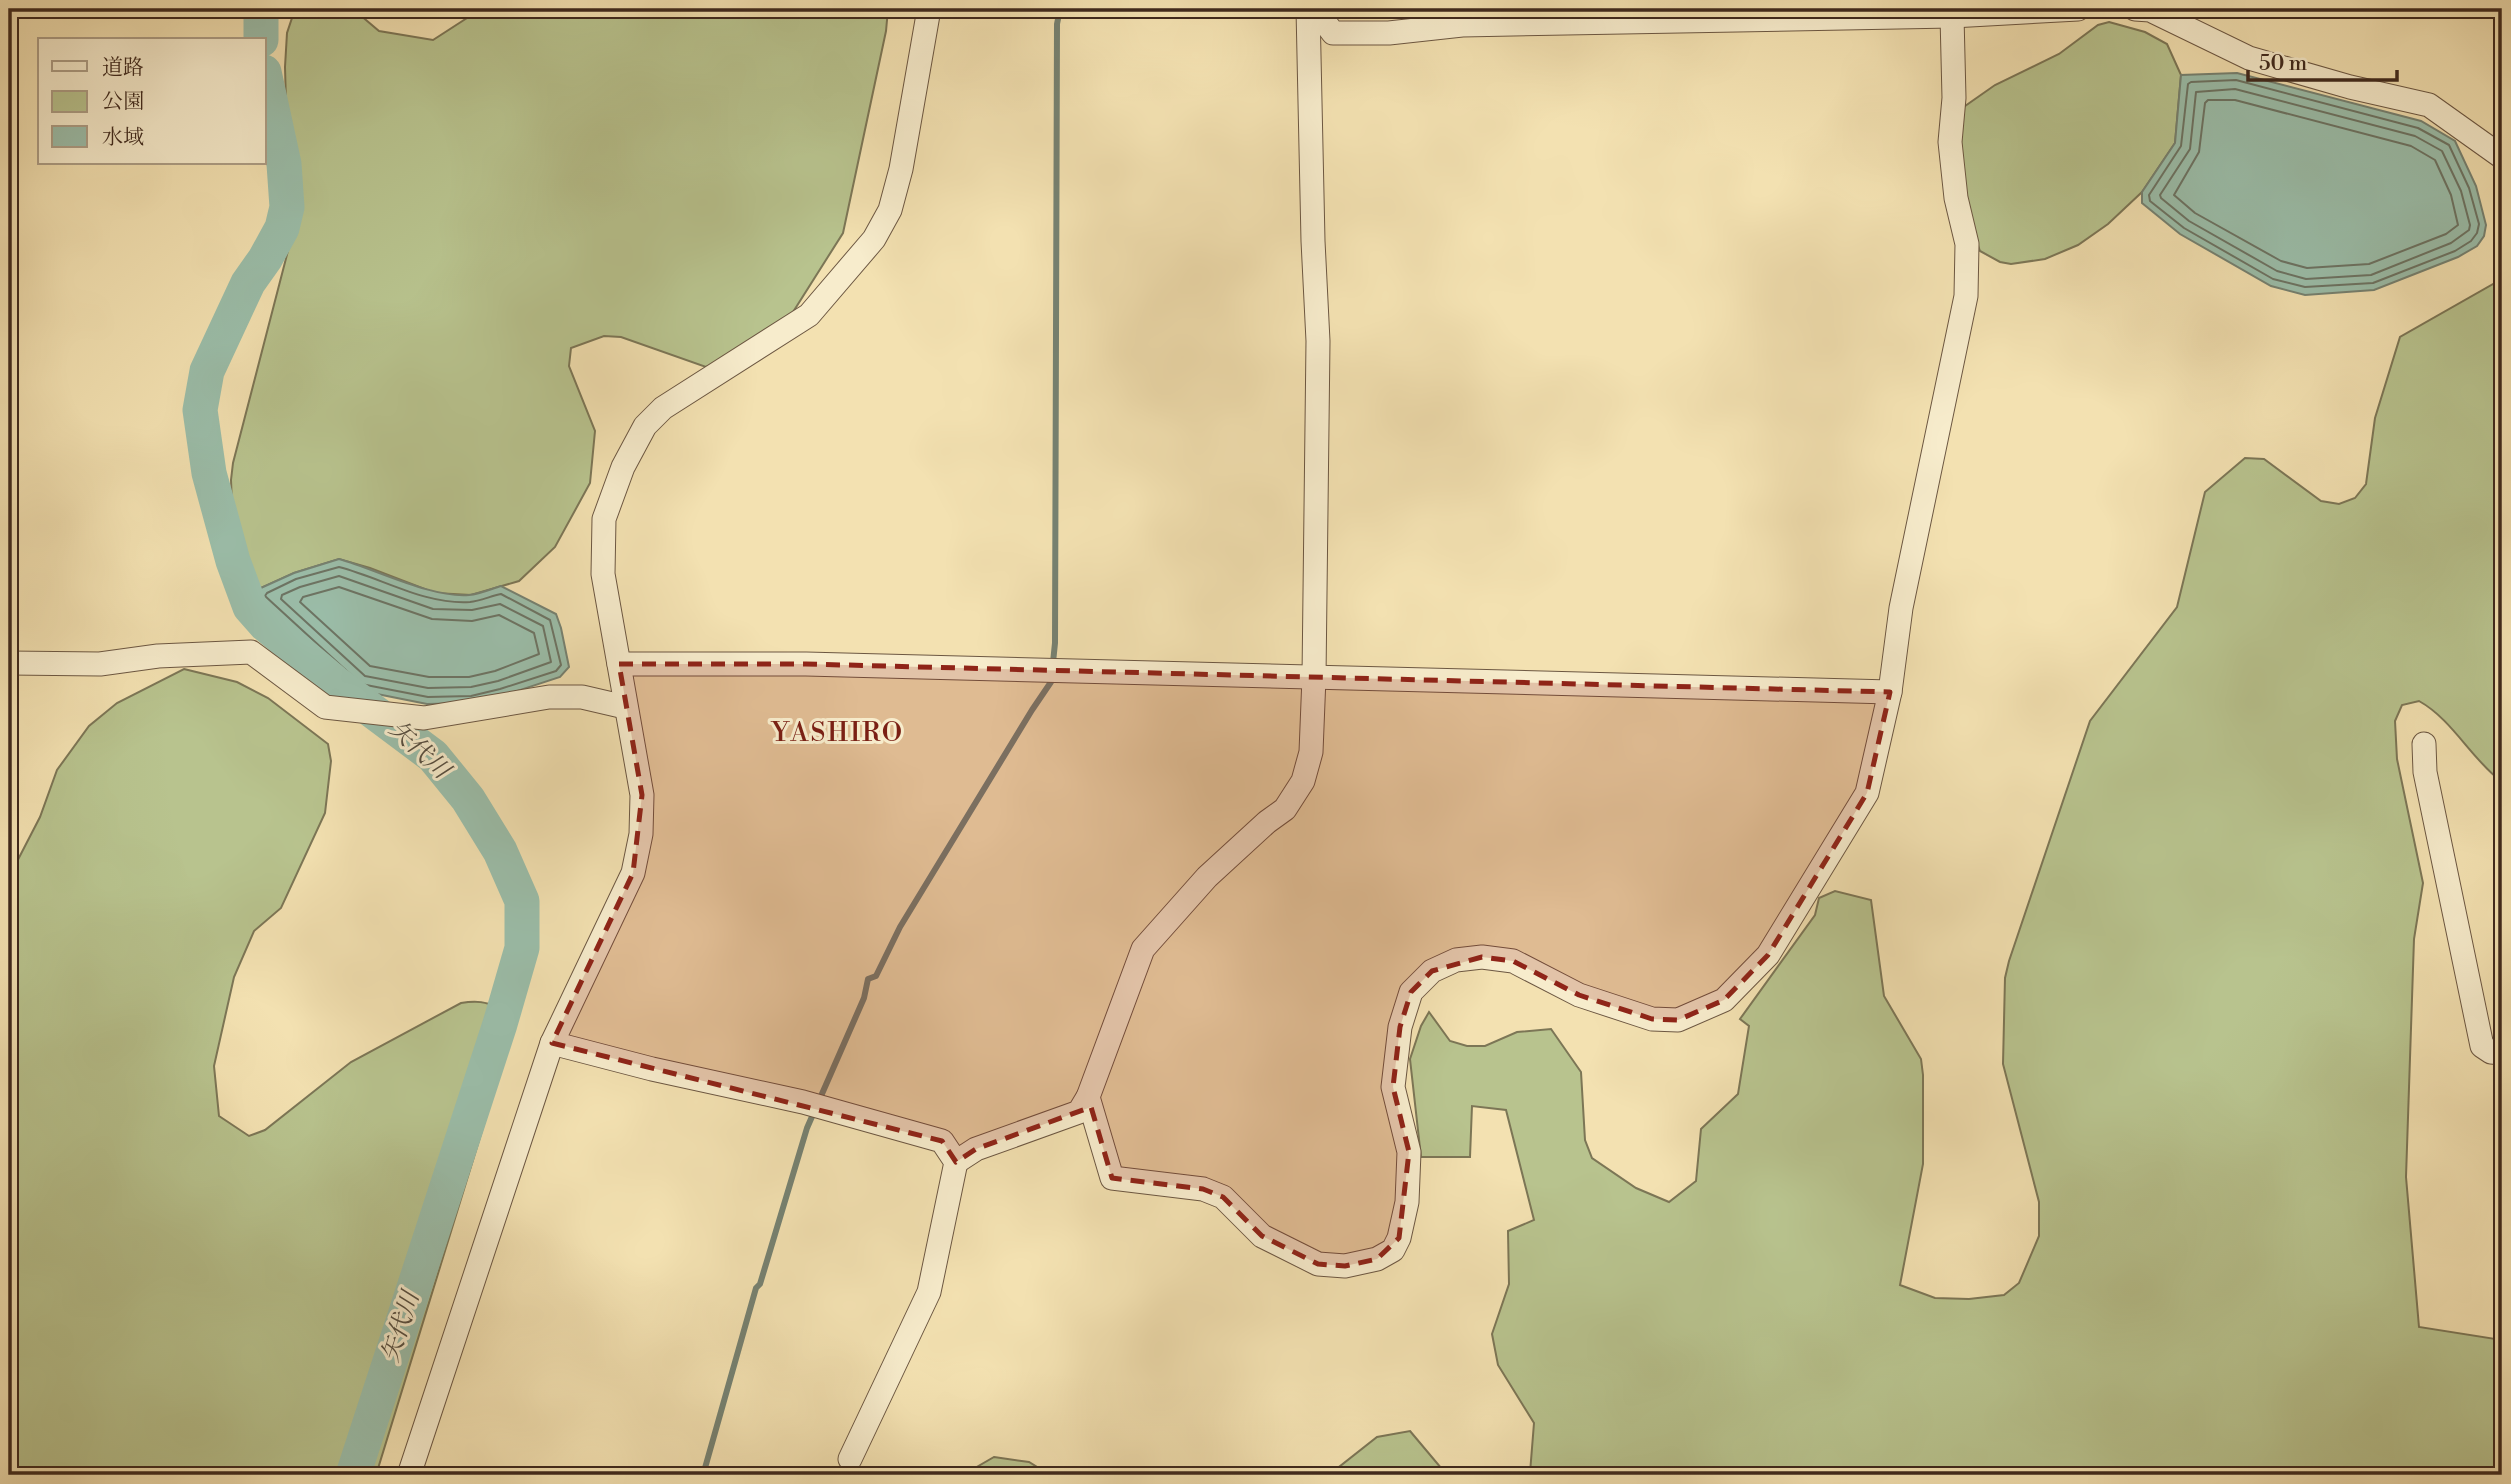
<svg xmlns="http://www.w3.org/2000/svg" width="2511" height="1484" font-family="'Libre Bodoni','Noto Serif JP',serif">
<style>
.green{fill:#b8c38e;stroke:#7c7656;stroke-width:2}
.water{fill:#9bbeaa;stroke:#768272;stroke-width:2}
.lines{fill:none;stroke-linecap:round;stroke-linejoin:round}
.shore{stroke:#6d7464;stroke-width:2}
.stream{stroke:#768272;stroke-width:6}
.river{stroke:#9bbeaa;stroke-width:35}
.minor-casing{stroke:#6c5742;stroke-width:25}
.minor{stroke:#f7eccc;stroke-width:23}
.marked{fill:#8f2418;fill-opacity:0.2;stroke:#8f2418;stroke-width:5;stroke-dasharray:14 9;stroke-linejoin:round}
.labels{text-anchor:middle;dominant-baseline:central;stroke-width:6;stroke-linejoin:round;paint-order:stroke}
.water-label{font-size:24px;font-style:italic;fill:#564e40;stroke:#f7eccc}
.quarter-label{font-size:26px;letter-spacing:2px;fill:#7a1f14;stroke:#f7eccc}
</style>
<rect width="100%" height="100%" fill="#f3e1b1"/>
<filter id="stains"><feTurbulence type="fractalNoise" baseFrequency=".00286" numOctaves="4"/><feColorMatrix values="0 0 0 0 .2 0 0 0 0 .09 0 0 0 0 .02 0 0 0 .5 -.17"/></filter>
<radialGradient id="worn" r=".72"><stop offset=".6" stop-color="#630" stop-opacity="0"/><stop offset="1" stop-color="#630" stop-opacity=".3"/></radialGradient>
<g class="green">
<path d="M295,9H353L379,31L433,40L481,9H888L886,31L843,233L793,312L723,362L706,367L621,337L604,336L571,348L569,366L595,431L590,483L555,547L519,581L471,595L435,593L370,568L339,559L294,573L252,592L233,528L231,480L233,463L290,243L285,67L287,33Z"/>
<path d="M2109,22L2145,32L2167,44L2181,75L2175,143L2142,192L2108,224L2078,245L2045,259L2011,264L2000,262L1980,251L1963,202L1958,111L1995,85L2059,54L2098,25Z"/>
<path d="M2502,279V782C2471,759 2453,720 2419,701L2402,705L2395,721L2397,759L2423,883L2414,939L2406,1177L2419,1327L2502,1340V1475H1528L1530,1473L1534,1423L1498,1365L1492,1334L1509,1284L1508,1231L1534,1220L1506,1110L1472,1106L1470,1157H1421L1410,1059L1421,1026L1429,1012L1450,1041L1467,1046H1485L1517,1032L1551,1029L1581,1072L1585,1140L1592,1158L1636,1188L1669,1202L1696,1181L1701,1129L1738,1094L1749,1026L1740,1019L1815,915L1819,898L1835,891L1871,900L1884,996L1921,1059L1923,1075V1164L1900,1285L1935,1298L1969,1299L2004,1295L2019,1283L2039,1236V1202L2003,1064L2005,978L2009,961L2090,721L2177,607L2205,492L2245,458L2264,459L2321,501L2339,504L2355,498L2366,484L2375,418L2400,337Z"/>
<path d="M184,669L237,682L268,698L328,744L331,761L325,813L281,908L254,931L234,977L214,1066L219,1116L249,1136L265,1130L351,1062L461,1003C478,1000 499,1001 505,1021C508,1030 505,1046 505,1056L376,1475H9V877L40,817L57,770L89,726L117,703Z"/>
<path d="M1410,1431L1447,1475H1322L1335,1470L1377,1437Z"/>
<path d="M994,1457L1029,1462L1050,1475H963Z"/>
</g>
<g class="water">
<path d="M2237,73L2421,121L2455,141L2476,186L2486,225L2484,236L2477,246L2458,257L2374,290L2305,295L2271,286L2180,234L2142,203V192L2175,143L2181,75Z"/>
<path d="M339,559C378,570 431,598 469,595C480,594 491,589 501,586L556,614L561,628L569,667L560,677L502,696L473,703L427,704L357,690L261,603L252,592L294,573Z"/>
</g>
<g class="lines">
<g class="shore">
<path d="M2236,80L2418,128L2449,145L2469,188L2479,224L2477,233L2471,241L2455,251L2373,283L2305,287L2273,279L2184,228L2150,201L2149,195L2181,146L2188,84L2191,82Z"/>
<path d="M2235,89L2415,136L2442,151L2461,191L2470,225L2469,230L2451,243L2371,275L2306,279L2277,271L2189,221L2161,198L2160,195L2190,149L2196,92Z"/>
<path d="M2208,100H2235L2411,146L2435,160L2451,195L2458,225L2446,234L2369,264L2307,268L2281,261L2195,213L2174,195L2199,152L2205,103Z"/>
<path d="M339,567C382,578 425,605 470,602C480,601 491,596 501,594L550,620L561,665L556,671L500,689L471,696L428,697L361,684L265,596L267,593L296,579Z"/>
<path d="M339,576L433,609L472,610L500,604L543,626L551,662L498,681L471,687L428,688L365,676L281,599L282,595L300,587Z"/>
<path d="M339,587L432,619L472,621L499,615L534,633L539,654L495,671L469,677H429L370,666L300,602L303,597Z"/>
</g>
<path class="stream" d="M703,1475L756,1288L760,1284L807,1128L864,998L868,979L876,976L900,927L1032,710L1051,682L1055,643L1057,24L1060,9"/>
<g class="river">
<path d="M261,9V40"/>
<path d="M264,72L284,164L287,207L282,228L265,259L248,283L207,371L200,410L209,473L233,561L250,607L265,624L334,682L433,756L468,799L500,851L522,901V948L500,1024L353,1475"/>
</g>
<g class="minor-casing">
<g id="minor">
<path d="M1315,9L1333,33H1389L1462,25L1952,16L2078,9"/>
<path d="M2135,9L2150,10L2249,58L2350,87L2429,105L2502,157"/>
<path d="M9,663L100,664L158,656L251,652L325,707L424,718L549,697H582L625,707"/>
<path d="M619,664H806L1890,692"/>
<path d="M2424,744L2425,772L2482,1046L2491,1052L2502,1053"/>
<path d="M552,1043L652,1069L803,1102L942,1141L956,1162L929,1292L850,1459"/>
<path d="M1088,1097L1112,1178L1203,1189L1223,1197L1262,1236L1318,1264L1345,1266L1377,1259L1393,1250L1399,1238L1407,1202L1409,1152L1393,1087L1400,1027L1411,992L1432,971L1456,960L1482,957L1513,961L1579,995L1652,1019L1678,1020L1724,1000L1768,955L1867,793L1890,692L1901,608L1966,296L1967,244L1956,198L1950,142L1954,98L1952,16"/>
<path d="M956,1162L976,1149L1079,1112L1088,1097L1143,949L1207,877L1267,822L1285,809L1303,781L1311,752L1314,677L1318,341L1313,241L1308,9"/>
<path d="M409,1475L552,1043L633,873L641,834L642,795L603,574L604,519L623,467L645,426L663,408L809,315L874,239L890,210L901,169L929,9"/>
</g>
</g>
<use href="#minor" class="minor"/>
</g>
<path class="marked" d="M619,664H806L1890,692L1867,793L1768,955L1724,1000L1678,1020L1652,1019L1579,995L1513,961L1482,957L1432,971L1411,992L1400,1027L1393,1087L1409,1152L1399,1238L1377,1259L1345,1266L1318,1264L1262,1236L1223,1197L1203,1189L1112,1178L1091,1107L976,1149L956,1162L942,1141L552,1043L633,873L642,795Z"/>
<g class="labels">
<g class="water-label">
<text transform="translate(419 750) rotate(43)">矢代川</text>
<text transform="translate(401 1327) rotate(-72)">矢代川</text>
</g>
<g class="quarter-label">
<text x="838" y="733">YASHIRO</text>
</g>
</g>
<rect width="2511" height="1484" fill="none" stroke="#f3e1b1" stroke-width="35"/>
<rect x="10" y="10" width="2490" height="1463" fill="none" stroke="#3f291d" stroke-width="3.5"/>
<rect x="18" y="18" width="2476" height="1449" fill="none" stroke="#3f291d" stroke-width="2"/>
<rect x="38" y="38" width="228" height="126" fill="#f7eccc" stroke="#ad9e86" stroke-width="2"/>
<rect x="52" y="61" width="35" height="10" fill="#f7eccc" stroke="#ad9e86" stroke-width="2"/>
<text x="102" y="74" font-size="21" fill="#3f291d">道路</text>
<rect x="52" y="91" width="35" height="21" fill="#b8c38e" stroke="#ad9e86" stroke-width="2"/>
<text x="102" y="108" font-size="21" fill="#3f291d">公園</text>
<rect x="52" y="126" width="35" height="21" fill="#9bbeaa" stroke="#ad9e86" stroke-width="2"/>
<text x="102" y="144" font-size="21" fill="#3f291d">水域</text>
<path d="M2248 70v10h149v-10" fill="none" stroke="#3f291d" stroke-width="3.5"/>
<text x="2259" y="70" font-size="21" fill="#3f291d" stroke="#f7eccc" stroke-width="5" paint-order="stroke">50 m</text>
<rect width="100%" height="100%" filter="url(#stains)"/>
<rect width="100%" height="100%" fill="url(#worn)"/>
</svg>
